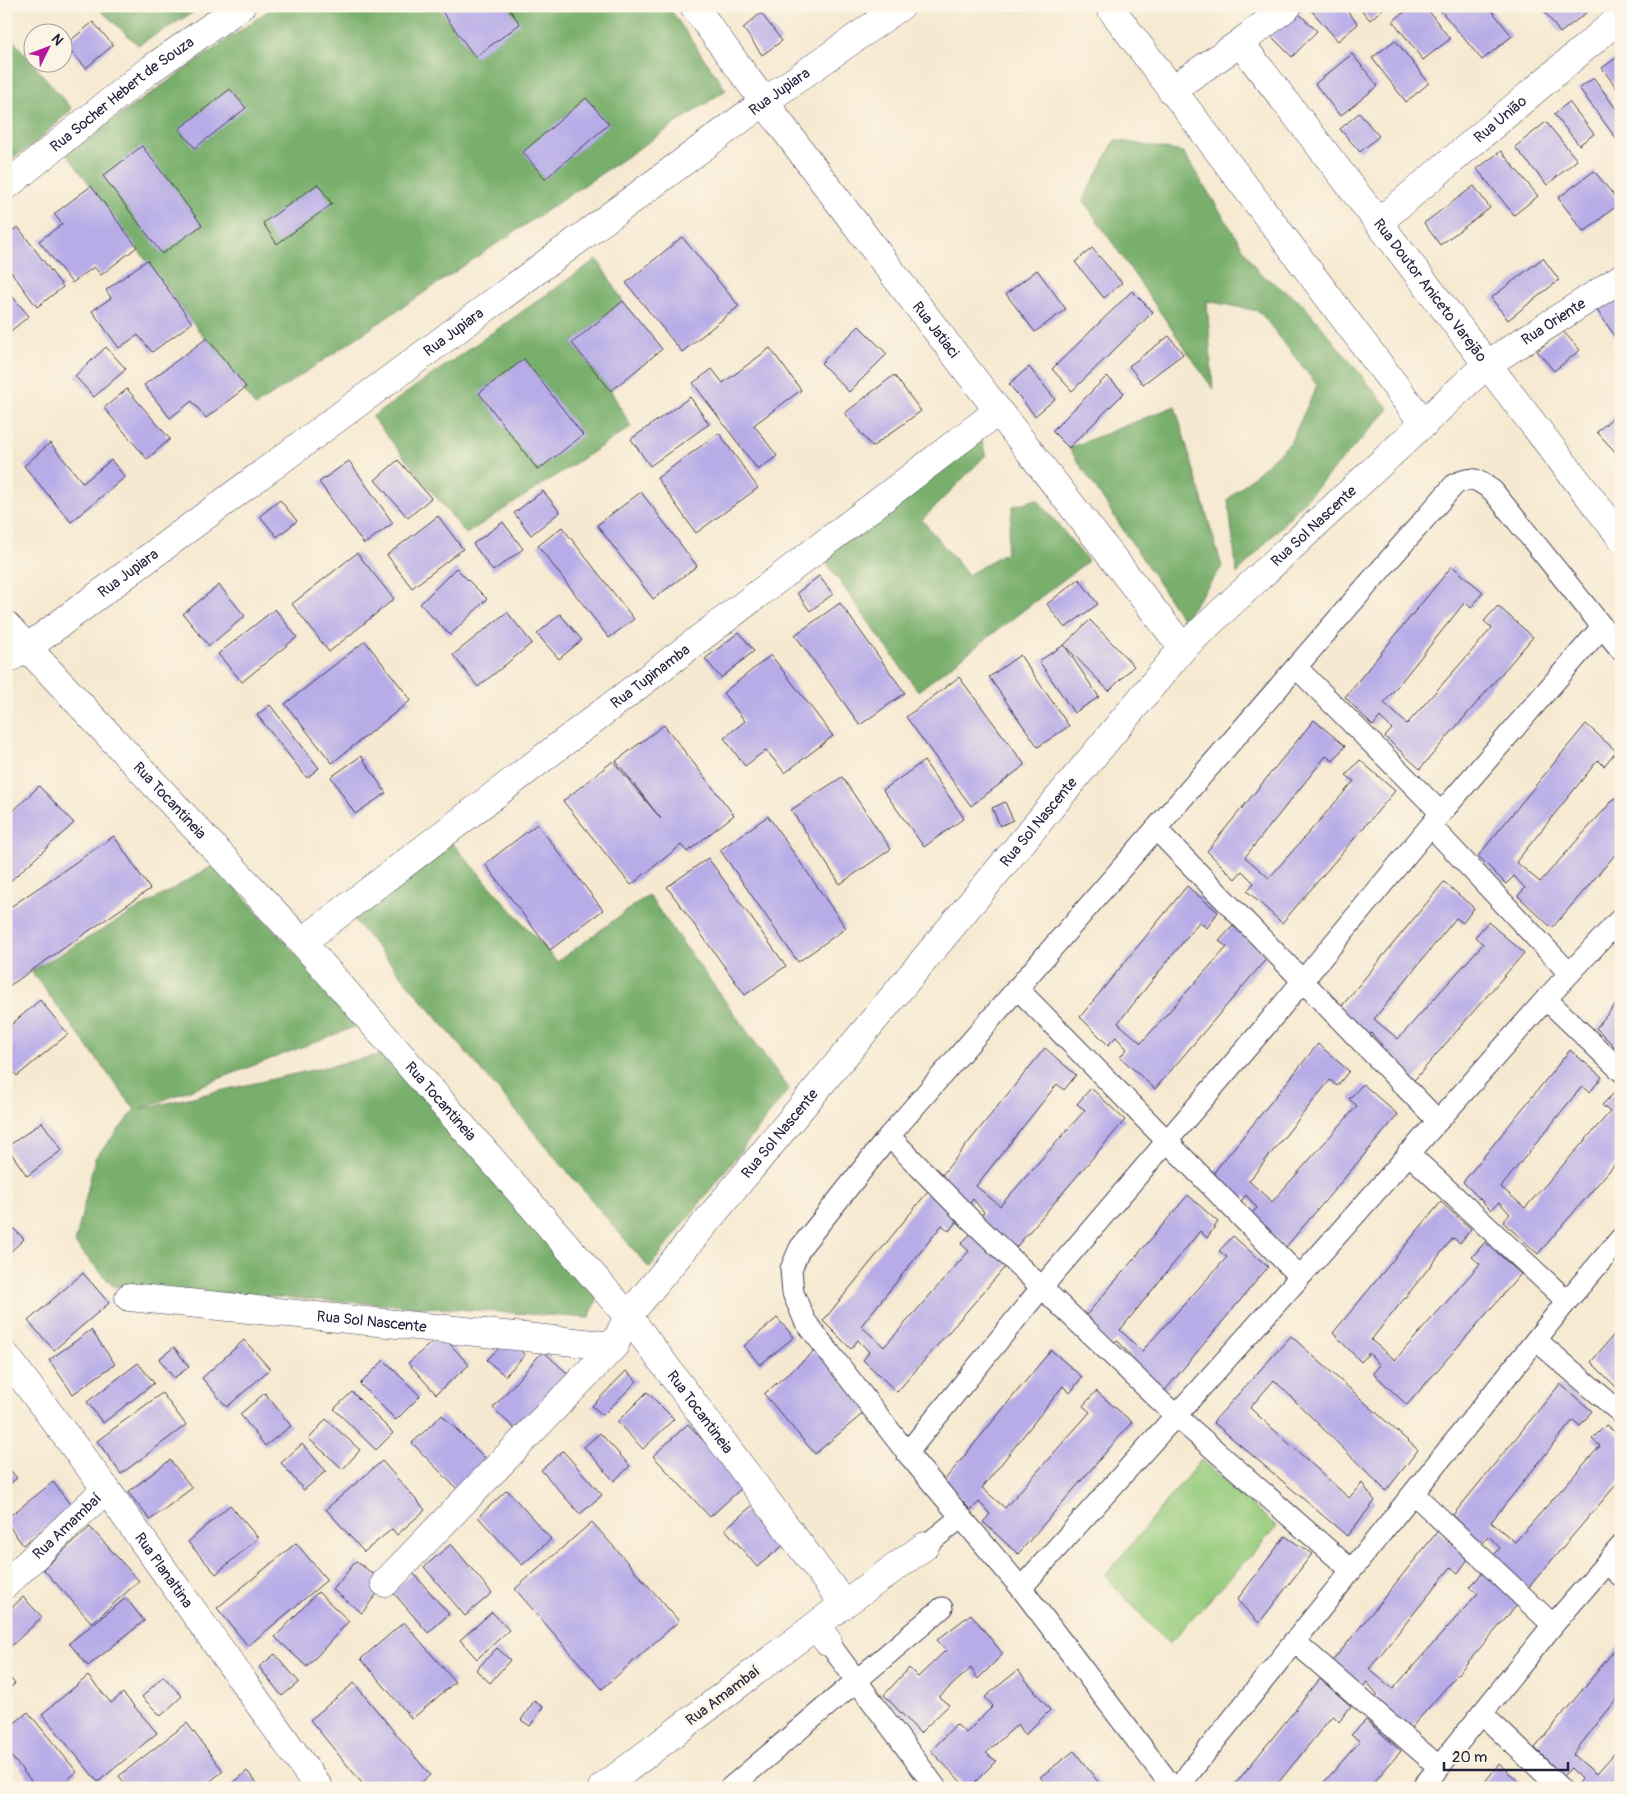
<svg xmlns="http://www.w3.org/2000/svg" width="1627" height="1794" font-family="Pangolin,sans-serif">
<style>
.green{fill:#95cb7c;stroke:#5c765c}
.forest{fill:#78af6c;stroke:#4d6854}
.building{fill:#b7ace7}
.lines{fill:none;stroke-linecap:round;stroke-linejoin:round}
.service-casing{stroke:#424052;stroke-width:23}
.minor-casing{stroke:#424052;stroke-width:29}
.tertiary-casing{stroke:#424052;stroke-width:29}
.service{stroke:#fff;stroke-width:21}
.minor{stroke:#fff;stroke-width:28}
.tertiary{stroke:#fff;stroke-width:28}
.labels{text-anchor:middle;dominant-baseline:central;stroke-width:5;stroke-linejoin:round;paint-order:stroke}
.street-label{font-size:15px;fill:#22223b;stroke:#fcf5e5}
</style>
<rect width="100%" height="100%" fill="#fcf5e5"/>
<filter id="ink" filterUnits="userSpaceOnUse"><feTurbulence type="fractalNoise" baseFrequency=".02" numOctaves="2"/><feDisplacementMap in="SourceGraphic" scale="10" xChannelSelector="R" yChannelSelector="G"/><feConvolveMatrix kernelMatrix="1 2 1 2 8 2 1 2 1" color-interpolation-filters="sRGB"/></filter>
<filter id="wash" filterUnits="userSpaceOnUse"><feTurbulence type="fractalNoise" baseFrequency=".0096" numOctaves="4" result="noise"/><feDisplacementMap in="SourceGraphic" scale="20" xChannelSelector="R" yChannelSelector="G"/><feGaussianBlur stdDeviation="1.12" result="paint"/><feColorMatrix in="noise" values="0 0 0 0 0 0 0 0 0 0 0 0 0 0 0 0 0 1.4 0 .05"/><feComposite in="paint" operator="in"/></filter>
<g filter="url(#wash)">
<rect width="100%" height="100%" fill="#f6e9d1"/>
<path class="green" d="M1201,1460L1277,1527L1169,1644L1105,1576Z"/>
<g class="forest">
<path d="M96,6H204L138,45Z"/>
<path d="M275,6H668L726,90L255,406L66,153Z"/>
<path d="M6,32L72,109L33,145L6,162Z"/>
<path d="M1115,140L1183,152L1258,272L1302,303L1389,409L1237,574L1228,499L1290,443L1317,385L1259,311L1207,301L1213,389L1083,200Z"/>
<path d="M597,259L623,301L572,343L611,391L631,427L466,534L372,417Z"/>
<path d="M1175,406L1222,567L1183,620L1069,448Z"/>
<path d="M980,435L986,455L922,520L968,575L1006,552L1013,506L1037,499L1088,561L918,691L817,550Z"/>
<path d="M440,829L557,962L648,895L789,1089L649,1268L348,913Z"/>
<path d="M214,865L362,1024L140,1109L392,1052L603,1286L589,1318L113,1286L75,1244L95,1158L135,1110L31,971Z"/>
</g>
<g id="blocks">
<g class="building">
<path d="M438,6H507L520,24L475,57Z"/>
<path d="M1314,6H1343L1358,24L1338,41L1310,9Z"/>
<path d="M1358,6H1386L1370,20Z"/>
<path d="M1412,6H1425L1450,39L1423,60L1393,21Z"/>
<path d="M1447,6H1488L1512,36L1482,60L1441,11Z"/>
<path d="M1541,6H1595L1560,33Z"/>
<path d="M1295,10L1317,31L1292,57L1270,35Z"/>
<path d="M761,13L782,41L762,55L743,28Z"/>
<path d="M93,22L113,45L86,68L65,45Z"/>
<path d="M1395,40L1429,83L1406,102L1372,58Z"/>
<path d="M1352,54L1378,86L1340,116L1315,84Z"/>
<path d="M1619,56L1621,58V94L1602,68Z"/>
<path d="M1594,78L1621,116V145L1579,88Z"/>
<path d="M230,89L246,108L195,148L179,129Z"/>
<path d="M586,98L609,124L545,179L523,152Z"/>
<path d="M1569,102L1594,134L1579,145L1554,114Z"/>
<path d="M1359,113L1379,136L1360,152L1340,129Z"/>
<path d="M1546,122L1577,160L1547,185L1515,147Z"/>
<path d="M142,146L202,225L162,254L103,176Z"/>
<path d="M1501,151L1538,196L1514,215L1477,169Z"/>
<path d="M1594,171L1620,203L1584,232L1558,198Z"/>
<path d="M318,184L332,204L277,244L263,223Z"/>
<path d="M91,186L137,247L101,275L94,267L72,283L39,241L62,224L54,214Z"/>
<path d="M1474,186L1490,208L1440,245L1424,223Z"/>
<path d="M18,227L63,287L37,307L6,265V235Z"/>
<path d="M682,237L739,306L682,352L626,283Z"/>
<path d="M1092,248L1122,283L1104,298L1075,262Z"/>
<path d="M1543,258L1559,280L1508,320L1491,298Z"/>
<path d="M147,260L192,323L152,352L138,335L119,348L92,311L111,298L106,290Z"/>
<path d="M1037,270L1066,309L1035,332L1006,294Z"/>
<path d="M6,289L29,316L6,335Z"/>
<path d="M1132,291L1153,312L1072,391L1052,369Z"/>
<path d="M1621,293V331L1614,335L1597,310Z"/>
<path d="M623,301L662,349L611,391L572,343Z"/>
<path d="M859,326L887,354L849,392L821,363Z"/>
<path d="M1562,330L1580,350L1554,371L1537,351Z"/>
<path d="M1169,336L1183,354L1143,384L1129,366Z"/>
<path d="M207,338L246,387L206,418L192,401L170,418L144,385Z"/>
<path d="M106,347L126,369L94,397L75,376Z"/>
<path d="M770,348L801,390L754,425L777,456L758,470L693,383L712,369L723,383Z"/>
<path d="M524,359L583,435L538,470L479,393Z"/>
<path d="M1029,367L1055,399L1035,416L1009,384Z"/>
<path d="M894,375L921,411L872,447L845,413Z"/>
<path d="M1107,376L1124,393L1069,448L1052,431Z"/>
<path d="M127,389L170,439L147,459L104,408Z"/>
<path d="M690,397L709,424L650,466L631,439Z"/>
<path d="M1621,410V458L1597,432Z"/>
<path d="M719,433L758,488L696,533L657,478Z"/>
<path d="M50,443L83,483L111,460L125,477L71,522L24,466Z"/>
<path d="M398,460L431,498L408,518L375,480Z"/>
<path d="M349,461L393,523L364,544L319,482Z"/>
<path d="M543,491L560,512L531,535L514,513Z"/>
<path d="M641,492L697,566L653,599L597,525Z"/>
<path d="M280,500L297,521L277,537L260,516Z"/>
<path d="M438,516L463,549L412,588L387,555Z"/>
<path d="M503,522L523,549L493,571L473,544Z"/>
<path d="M562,527L634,619L609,638L538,546Z"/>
<path d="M357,553L394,599L329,652L292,604Z"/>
<path d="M1452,566L1483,592L1471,608L1465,602L1384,703L1407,724L1492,628L1484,621L1498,606L1533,637L1420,769L1385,737L1392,729L1380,717L1373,726L1345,697Z"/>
<path d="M456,568L487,599L450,635L420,604Z"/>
<path d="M819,576L833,594L810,611L797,593Z"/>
<path d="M1079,579L1098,604L1065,628L1047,604Z"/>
<path d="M219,585L245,616L209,646L183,614Z"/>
<path d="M840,603L905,693L860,725L795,635Z"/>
<path d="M275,609L297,637L242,682L218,654Z"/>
<path d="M507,612L532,643L478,687L453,655Z"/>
<path d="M560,614L582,640L559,659L537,634Z"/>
<path d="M1090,620L1134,666L1109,691L1064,645Z"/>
<path d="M739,632L754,651L721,678L705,659Z"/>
<path d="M365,641L411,700L332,763L285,704Z"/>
<path d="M1064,645L1099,697L1074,713L1039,661Z"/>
<path d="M771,655L833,736L785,773L766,750L745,766L724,738L745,721L723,693Z"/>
<path d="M1020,655L1069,726L1038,747L989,677Z"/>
<path d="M959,677L1025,765L971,806L906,717Z"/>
<path d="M270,705L319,768L307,778L257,715Z"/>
<path d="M1314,720L1345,746L1333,761L1326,756L1245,857L1269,878L1354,781L1346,775L1360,760L1395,791L1282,923L1247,891L1254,883L1242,871L1235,879L1207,851Z"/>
<path d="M1586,724L1616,751L1604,766L1598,760L1516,862L1540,882L1621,791V848L1552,928L1518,896L1525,888L1514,876L1506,884L1478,856Z"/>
<path d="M664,725L734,815L687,852L681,845L631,885L563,801L613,761L661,819L616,761Z"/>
<path d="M361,756L386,793L355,814L331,777Z"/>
<path d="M924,761L964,818L924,847L883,790Z"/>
<path d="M842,777L891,849L840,884L791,810Z"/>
<path d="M39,786L74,823L6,885V818Z"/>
<path d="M1005,802L1013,820L1000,826L992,808Z"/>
<path d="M768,816L846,928L798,962L720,850Z"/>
<path d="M537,824L603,910L550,950L485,864Z"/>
<path d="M114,836L150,889L6,988V910Z"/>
<path d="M708,858L786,966L745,995L667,887Z"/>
<path d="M1444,882L1474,908L1463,923L1456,918L1374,1019L1398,1039L1483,944L1475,937L1488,922L1524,953L1410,1085L1376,1053L1382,1045L1371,1033L1364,1042L1336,1013Z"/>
<path d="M1187,886L1218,912L1207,928L1199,922L1118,1023L1141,1043L1227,947L1219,941L1233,926L1268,957L1155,1089L1120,1057L1127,1049L1116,1037L1108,1045L1080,1017Z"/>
<path d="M1621,998V1053L1596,1028Z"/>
<path d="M40,1000L68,1034L17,1076L6,1063V1029Z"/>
<path d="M1318,1044L1349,1071L1337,1086L1330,1080L1249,1181L1272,1202L1357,1106L1349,1099L1363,1084L1398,1115L1285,1248L1250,1215L1257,1208L1246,1195L1239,1204L1211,1176Z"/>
<path d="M1045,1048L1076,1075L1064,1090L1057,1084L976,1186L1000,1206L1085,1110L1077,1104L1091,1088L1125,1120L1012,1252L978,1220L984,1212L973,1199L966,1208L938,1180Z"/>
<path d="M1570,1050L1602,1077L1590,1092L1582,1086L1501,1187L1525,1208L1610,1112L1602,1105L1616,1091L1621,1095V1157L1538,1254L1503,1222L1510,1214L1499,1202L1491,1210L1463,1182Z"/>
<path d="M42,1122L62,1150L27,1176L7,1147Z"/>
<path d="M930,1189L961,1215L949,1231L942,1225L861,1326L884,1347L969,1251L961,1244L975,1229L1011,1260L897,1392L863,1360L869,1352L858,1340L851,1349L823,1321Z"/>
<path d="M1188,1195L1218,1222L1207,1238L1200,1231L1120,1330L1142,1351L1227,1257L1219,1251L1233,1236L1268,1267L1162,1394L1126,1362L1131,1356L1117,1340L1111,1346L1083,1319Z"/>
<path d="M1441,1202L1471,1229L1460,1243L1453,1238L1371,1340L1395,1360L1480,1264L1472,1257L1485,1242L1521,1274L1407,1405L1373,1373L1380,1365L1369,1353L1361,1362L1333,1333Z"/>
<path d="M6,1221L24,1239L6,1256Z"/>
<path d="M83,1273L109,1303L54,1350L28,1321Z"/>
<path d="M777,1318L794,1337L760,1365L744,1346Z"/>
<path d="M1621,1326V1388L1619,1390L1591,1362Z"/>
<path d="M91,1330L115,1364L73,1394L49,1360Z"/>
<path d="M441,1334L469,1365L436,1394L408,1363Z"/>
<path d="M1291,1336L1418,1450L1386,1491L1274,1380L1250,1408L1349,1498L1362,1483L1375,1501L1347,1536L1213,1422Z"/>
<path d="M508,1339L525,1355L505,1376L487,1360Z"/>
<path d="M244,1340L270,1369L227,1407L202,1378Z"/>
<path d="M174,1347L189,1367L174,1378L159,1359Z"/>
<path d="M816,1350L867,1410L815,1454L764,1394Z"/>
<path d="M1051,1350L1082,1377L1070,1393L1063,1386L982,1488L1005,1508L1090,1412L1083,1406L1096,1391L1132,1422L1018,1554L983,1522L990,1514L979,1502L971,1510L943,1482Z"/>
<path d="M543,1351L568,1374L517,1431L493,1408Z"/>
<path d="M384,1360L420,1396L396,1420L360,1384Z"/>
<path d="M138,1363L154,1383L103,1423L87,1402Z"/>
<path d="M626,1371L637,1381L603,1415L592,1406Z"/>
<path d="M1560,1384L1592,1411L1580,1426L1573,1420L1491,1522L1515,1542L1600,1446L1592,1439L1606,1425L1621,1437V1479L1528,1588L1493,1556L1500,1548L1489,1536L1482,1544L1453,1515Z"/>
<path d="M352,1392L393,1433L376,1450L334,1409Z"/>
<path d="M647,1392L674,1419L643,1449L617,1422Z"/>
<path d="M162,1393L186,1425L121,1474L97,1441Z"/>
<path d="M265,1393L291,1426L265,1446L240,1414Z"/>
<path d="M442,1415L487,1460L457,1489L412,1443Z"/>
<path d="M326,1419L360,1450L343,1469L309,1439Z"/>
<path d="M688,1424L745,1485L710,1517L653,1456Z"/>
<path d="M600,1433L630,1466L614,1481L584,1447Z"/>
<path d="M302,1444L326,1471L304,1490L281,1463Z"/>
<path d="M563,1451L602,1495L580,1514L541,1470Z"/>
<path d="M170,1460L192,1488L150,1520L128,1492Z"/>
<path d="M382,1461L425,1510L397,1535L392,1529L364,1552L326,1509Z"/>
<path d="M6,1465L17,1478L6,1487Z"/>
<path d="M53,1482L72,1507L23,1545L6,1522V1519Z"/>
<path d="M507,1490L551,1539L522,1565L478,1517Z"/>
<path d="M230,1505L258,1538L216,1574L188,1542Z"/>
<path d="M753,1505L786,1543L757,1567L725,1529Z"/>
<path d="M592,1522L679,1621L602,1689L515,1589Z"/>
<path d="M90,1527L139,1581L92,1623L43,1569Z"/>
<path d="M1438,1531L1469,1558L1458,1573L1451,1567L1369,1669L1393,1689L1478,1593L1470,1587L1484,1571L1519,1603L1405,1735L1371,1702L1378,1695L1367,1682L1359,1691L1331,1663Z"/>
<path d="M1285,1536L1312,1554L1259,1623L1237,1600Z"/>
<path d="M296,1543L327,1580L248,1646L217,1608Z"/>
<path d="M451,1544L492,1593L465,1616L424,1567Z"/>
<path d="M356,1561L385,1583L362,1613L333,1590Z"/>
<path d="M413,1573L449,1614L428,1633L392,1591Z"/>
<path d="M318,1592L349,1621L307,1667L275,1637Z"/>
<path d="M23,1597L42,1617L6,1651V1613Z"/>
<path d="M126,1598L144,1621L88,1666L69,1643Z"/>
<path d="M492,1612L509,1630L477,1659L460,1640Z"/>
<path d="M971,1614L1003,1654L978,1679L971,1668L939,1697L949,1705L920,1733L884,1695L909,1668L918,1677L946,1650L937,1640Z"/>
<path d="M404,1622L455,1682L412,1719L361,1659Z"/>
<path d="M1621,1642V1694L1573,1754L1596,1774L1621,1746V1788H1575L1581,1779L1571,1768L1563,1776L1535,1748Z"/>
<path d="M497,1648L510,1660L490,1683L476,1670Z"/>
<path d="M275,1654L299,1682L282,1696L259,1667Z"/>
<path d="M1018,1670L1050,1710L1025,1735L1018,1724L986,1753L996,1761L969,1788H967L931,1751L956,1724L966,1733L993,1706L985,1697Z"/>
<path d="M6,1673L15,1684L6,1690Z"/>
<path d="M88,1676L111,1703L123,1693L157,1733L98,1782L42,1714Z"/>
<path d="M163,1676L182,1696L161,1716L142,1697Z"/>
<path d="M1320,1679L1351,1706L1339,1722L1333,1715L1274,1788H1232Z"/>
<path d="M354,1683L430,1775L415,1788H366L310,1720Z"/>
<path d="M534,1701L543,1707L530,1726L521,1720Z"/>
<path d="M28,1712L77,1772L57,1788H37L6,1750V1730Z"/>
<path d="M1366,1720L1401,1751L1369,1788H1319L1360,1741L1351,1735Z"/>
<path d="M187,1723L223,1771L202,1788H128L119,1776Z"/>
<path d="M1074,1751L1103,1788H1048L1049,1787L1040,1777Z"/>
<path d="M1499,1764L1526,1788H1480Z"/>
<path d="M247,1771L261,1788H228Z"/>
</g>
</g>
</g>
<g filter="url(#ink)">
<use href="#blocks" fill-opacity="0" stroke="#424052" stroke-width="1"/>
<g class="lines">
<g class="service-casing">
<g id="service">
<path d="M1296,667L1441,813"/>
<path d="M1431,826L1569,973"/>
<path d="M1156,829L1438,1121"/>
<path d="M1017,988L1300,1277"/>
<path d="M1546,999L1621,1071"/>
<path d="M889,1136L969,1218L1176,1416L1351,1570"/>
<path d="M1408,1153L1567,1301"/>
<path d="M1536,1340L1621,1413"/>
<path d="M907,1453L1042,1287L1263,1029L1441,813L1602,627"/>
<path d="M1414,1494L1553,1625"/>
<path d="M925,1546L960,1518"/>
<path d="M1606,1563L1621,1576"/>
<path d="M1021,1588L1300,1277L1546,999L1621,918"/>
<path d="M1294,1641L1439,1767"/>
<path d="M828,1642L936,1788"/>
<path d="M1482,1714L1560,1788"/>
<path d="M730,1788L942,1608"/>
<path d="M1173,1788L1021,1588L907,1453L805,1321L793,1293L791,1269L800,1248L889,1136L1455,484C1473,475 1478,480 1493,491L1621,650"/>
<path d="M1179,1788L1190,1772L1567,1301L1621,1238"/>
<path d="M1422,1788L1553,1625L1621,1546"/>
</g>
</g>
<g class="minor-casing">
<g id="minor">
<path id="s1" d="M694,6C852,224 1017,436 1183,648"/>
<path d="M1109,6L1424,424"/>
<path id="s2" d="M1240,43C1368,207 1492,373 1621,537"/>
<path d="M1171,90L1240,43L1288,6"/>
<path id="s3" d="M6,186L148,71L241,6"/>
<path id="s4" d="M1379,222L1621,17"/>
<path id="s5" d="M6,660L27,648L764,102L901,6"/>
<path id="s6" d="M302,942L998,411"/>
<path id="s7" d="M129,1297L614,1346"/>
<path id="s8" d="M6,1356L106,1489L319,1788"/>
<path id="s9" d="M385,1583L614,1346L628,1316L1183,648L1486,365L1621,278"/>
<path id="s10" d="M6,1584L106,1489"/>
<path d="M844,1604L925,1546"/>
<path d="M816,1626L828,1642"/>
</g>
</g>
<g class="tertiary-casing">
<g id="tertiary">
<path id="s11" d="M6,625L302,942L628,1316L844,1604L602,1788"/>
</g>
</g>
<use href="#service" class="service"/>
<use href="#minor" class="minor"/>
<use href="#tertiary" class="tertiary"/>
</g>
</g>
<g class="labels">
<g class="street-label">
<text stroke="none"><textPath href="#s5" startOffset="960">Rua Jupiara</textPath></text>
<text stroke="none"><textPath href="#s3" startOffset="148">Rua Socher Hebert de Souza</textPath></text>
<text stroke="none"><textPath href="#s4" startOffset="159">Rua União</textPath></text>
<text stroke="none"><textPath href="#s2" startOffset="312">Rua Doutor Aniceto Varejão</textPath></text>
<text stroke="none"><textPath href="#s9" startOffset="1726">Rua Oriente</textPath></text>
<text stroke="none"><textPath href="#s1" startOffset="404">Rua Jatiaci</textPath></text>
<text stroke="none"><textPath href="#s5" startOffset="555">Rua Jupiara</textPath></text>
<text stroke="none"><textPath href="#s9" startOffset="1410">Rua Sol Nascente</textPath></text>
<text stroke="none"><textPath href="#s5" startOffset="150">Rua Jupiara</textPath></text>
<text stroke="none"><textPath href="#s6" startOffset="438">Rua Tupinamba</textPath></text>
<text stroke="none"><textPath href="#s11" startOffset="240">Rua Tocantineia</textPath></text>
<text stroke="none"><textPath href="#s9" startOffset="1005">Rua Sol Nascente</textPath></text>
<text stroke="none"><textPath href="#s11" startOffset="645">Rua Tocantineia</textPath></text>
<text stroke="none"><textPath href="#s9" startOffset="600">Rua Sol Nascente</textPath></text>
<text stroke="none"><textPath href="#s7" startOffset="244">Rua Sol Nascente</textPath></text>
<text stroke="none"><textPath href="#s11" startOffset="1050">Rua Tocantineia</textPath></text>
<text stroke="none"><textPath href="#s10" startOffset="84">Rua Amambaí</textPath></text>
<text stroke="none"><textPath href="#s8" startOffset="266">Rua Planaltina</textPath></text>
<text transform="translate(723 1696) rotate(-37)">Rua Amambaí</text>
</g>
</g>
<rect width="1627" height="1794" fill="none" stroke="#fcf5e5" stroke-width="25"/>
<g transform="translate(48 48) rotate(48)"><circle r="24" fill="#fcf5e5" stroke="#a5a1a1"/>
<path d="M0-4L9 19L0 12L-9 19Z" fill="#b5179e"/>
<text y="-8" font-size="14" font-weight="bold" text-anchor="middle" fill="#22223b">N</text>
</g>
<path d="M1444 1762v8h124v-8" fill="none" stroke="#22223b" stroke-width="2.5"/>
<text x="1452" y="1762" font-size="15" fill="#22223b" stroke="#fcf5e5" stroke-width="4" paint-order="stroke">20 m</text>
</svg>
